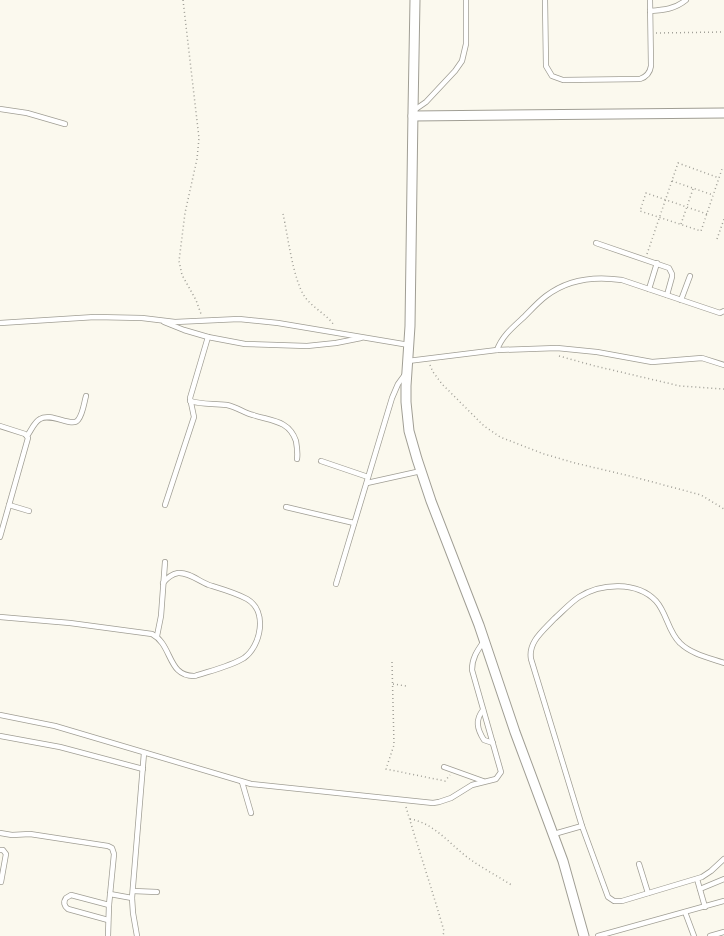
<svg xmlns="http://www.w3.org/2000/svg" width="724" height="936" font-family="Inter,sans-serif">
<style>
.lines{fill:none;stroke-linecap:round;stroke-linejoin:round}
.lane-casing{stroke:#a09e94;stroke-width:6}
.street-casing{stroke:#a09e94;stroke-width:11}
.path{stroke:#a1a098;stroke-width:1.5;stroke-dasharray:1 3;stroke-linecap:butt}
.lane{stroke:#fff;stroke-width:4.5}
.street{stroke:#fff;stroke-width:9}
</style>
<rect width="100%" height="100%" fill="#fbf9ee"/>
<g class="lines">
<g class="lane-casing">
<g id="lane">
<path d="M545,0L546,66L552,76L563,80L640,79C646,77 650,73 651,66L650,0"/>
<path d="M650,11C664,10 675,9 686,0"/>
<path d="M0,109L27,113L65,124"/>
<path d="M413,111L426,102L455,71L462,61L466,44V0"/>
<path d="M596,243L669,268L672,274V277L667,295"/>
<path d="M649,289L657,263"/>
<path d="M681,300L690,276"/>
<path d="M164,322L184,330L208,337L245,344L307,346L336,343L361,338"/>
<path d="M0,323L95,317L142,318L175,322L239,319L278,323L409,345"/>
<path d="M497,350C502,336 513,327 524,317C531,310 538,302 546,296C568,279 595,276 622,280L717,312L720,313L724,311"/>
<path d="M408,361L497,350L557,348L597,352L652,362L702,358L724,365"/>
<path d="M190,401C203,405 214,403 227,405C237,407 244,413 253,415C271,421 289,420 296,441C297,447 298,453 297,459"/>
<path d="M0,426L25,434L28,438L0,537"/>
<path d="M27,436C31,431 34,422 40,419C51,412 72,428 78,420C83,414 84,403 86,396"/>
<path d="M321,461L368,477"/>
<path d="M367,483L421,471"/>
<path d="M9,505L29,511"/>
<path d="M165,505L194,417L190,398L208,337"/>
<path d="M286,507L354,523"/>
<path d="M336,584L392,398L398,384L406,373"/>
<path d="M0,617L70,623L152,634C173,645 167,677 195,676C210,671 231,666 244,658C261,646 268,611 247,599C236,593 222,589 209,585C200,582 189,572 178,573C172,574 167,578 163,583"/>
<path d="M157,636L161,616L165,562"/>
<path d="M724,663C710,658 691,654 680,643C668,632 667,613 656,601C637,581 601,583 579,597C570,603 562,612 554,619C543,631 528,642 531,659L582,826L608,897L614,901H622L702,877L711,871L724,859"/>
<path d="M483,710C475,720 477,729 484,740L493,743"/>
<path d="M0,715L55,726L251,784L433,803L439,802L451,798L472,785L496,779L501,772L472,670C472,658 477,651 484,641"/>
<path d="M0,736L60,747L143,769"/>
<path d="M444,767L483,781"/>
<path d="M242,782L251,813"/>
<path d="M0,833L12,835L30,834L108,846L112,848L114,854L109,905L108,936"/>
<path d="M554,834L582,826"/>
<path d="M0,850H3L6,854L1,882"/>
<path d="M639,864L648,893"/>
<path d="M697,879L705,907"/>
<path d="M700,889L724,879"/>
<path d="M133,891L157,892"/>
<path d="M110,894L132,898"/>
<path d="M685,912L694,936"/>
<path d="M108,920L68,909C64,906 63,902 66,898L71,895L109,905"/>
<path d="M137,936L133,913L132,898L144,753"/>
<path d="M598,936L724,901"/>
<path d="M710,936L724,932"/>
</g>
</g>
<g class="street-casing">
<g id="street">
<path d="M415,0L413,111L410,326L406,386V402L409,431L417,459L431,501L479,625L515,732L563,861L584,936"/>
<path d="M413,116L724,113"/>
</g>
</g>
<g class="path">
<path d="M183,0L199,138L197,159L185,213L179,261L182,275L196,300L201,314"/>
<path d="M656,33L724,32"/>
<path d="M672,181L713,195"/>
<path d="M283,214C288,236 293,280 305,297C313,308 326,314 334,325"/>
<path d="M707,214L646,193L640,211L701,231L722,169L724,170"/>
<path d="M681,224L693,189"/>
<path d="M717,239L724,219"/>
<path d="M647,254L678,163L719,178"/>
<path d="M559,356L595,366L680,386L724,389"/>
<path d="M430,365L433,372L442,384L484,426L500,437L544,454L575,463L634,477L701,495L724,509"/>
<path d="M392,662L394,745L386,769L445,781L450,775"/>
<path d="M393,684L406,686"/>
<path d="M406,807C418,848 432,889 444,931L443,936"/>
<path d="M410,819C435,823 451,846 471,860C484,869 499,877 513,886"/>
</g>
<use href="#lane" class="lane"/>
<use href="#street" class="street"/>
</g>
</svg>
